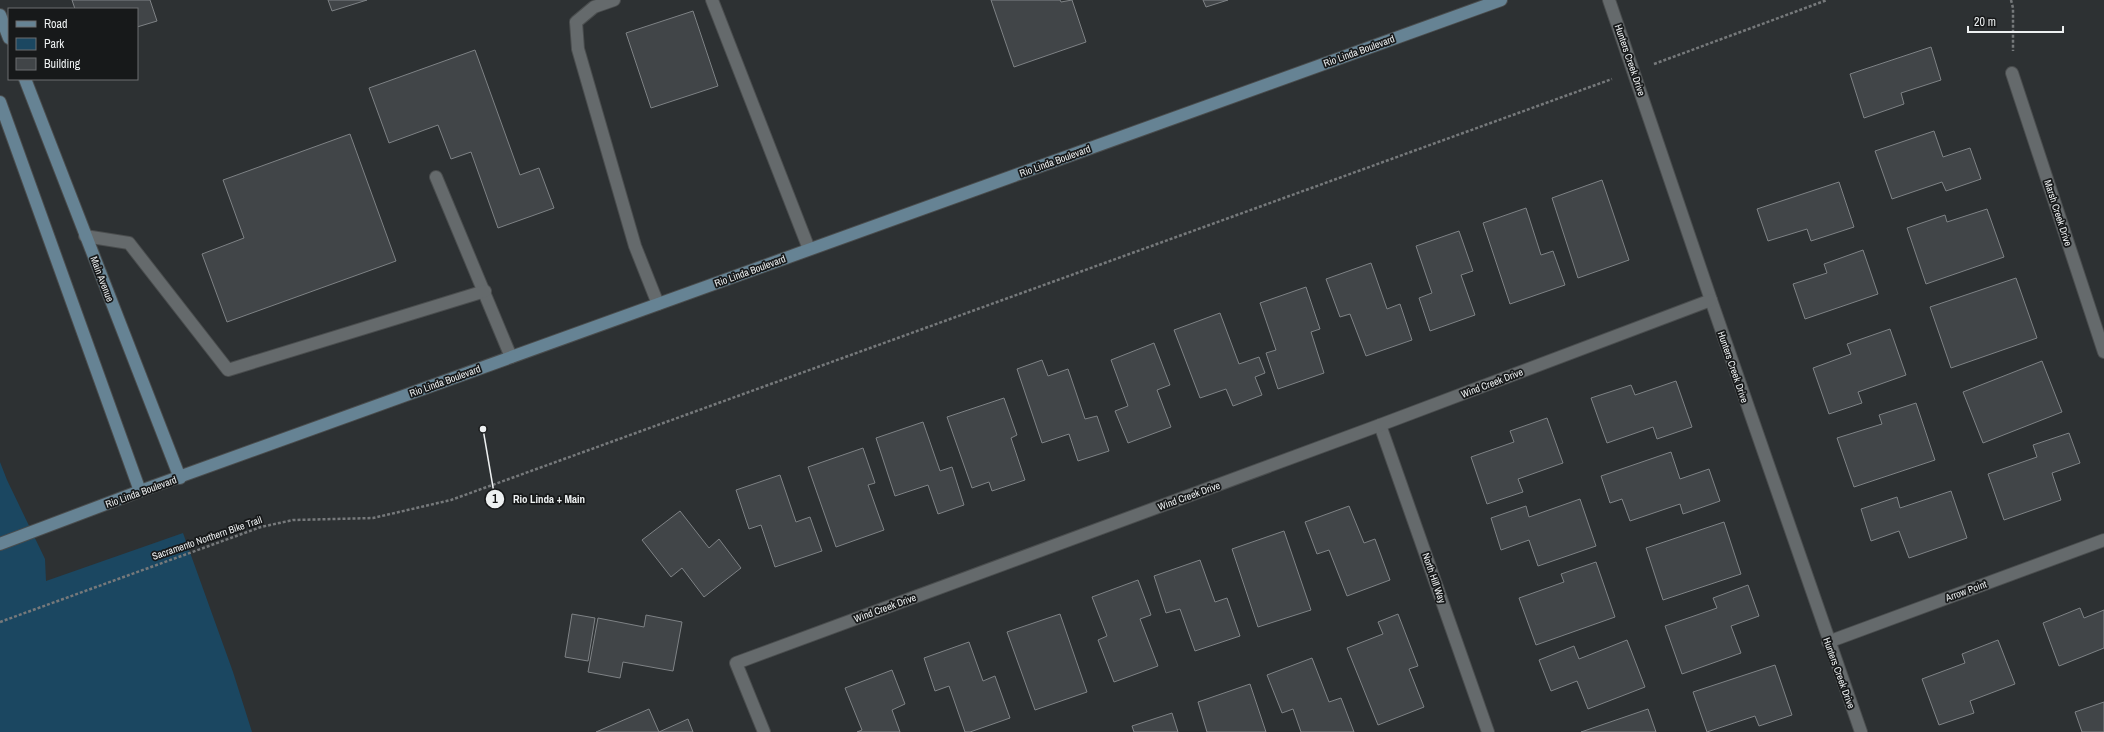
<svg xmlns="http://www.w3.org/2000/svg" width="2104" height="732" font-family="'Archivo Narrow',sans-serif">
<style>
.green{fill:#1b4761}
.building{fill:#414548;stroke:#7e8285}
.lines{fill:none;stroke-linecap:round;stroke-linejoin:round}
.lane-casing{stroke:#4a4d4e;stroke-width:14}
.street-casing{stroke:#4a4d4e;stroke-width:14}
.secondary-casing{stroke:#4a4d4e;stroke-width:14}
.path{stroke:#76797b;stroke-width:2.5;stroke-dasharray:3 2;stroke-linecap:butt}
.lane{stroke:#656a6c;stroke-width:12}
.street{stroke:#656a6c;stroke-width:12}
.secondary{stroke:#668394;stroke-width:12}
.labels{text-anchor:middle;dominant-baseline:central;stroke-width:3.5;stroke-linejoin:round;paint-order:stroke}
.street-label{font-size:10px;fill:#edf0f1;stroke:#17191a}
.leader{fill:none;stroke:#edf0f1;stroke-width:1.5}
.callout-dot{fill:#edf0f1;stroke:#17191a;stroke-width:1.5}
.mark-label{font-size:12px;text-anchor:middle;font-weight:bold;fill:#111}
.callout-label{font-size:11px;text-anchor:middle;font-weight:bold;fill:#edf0f1;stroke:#17191a;stroke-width:3.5;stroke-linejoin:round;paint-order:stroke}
</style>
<rect width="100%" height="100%" fill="#2d3133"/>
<path class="green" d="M0,462L7,480L45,559L46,581L183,533L233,672L252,732H0Z"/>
<g class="building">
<path d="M72,0H150L157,21L137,27V9H75Z"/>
<path d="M328,0H367L332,11Z"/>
<path d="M991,0H1060L1061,2L1072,0L1086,42L1014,67Z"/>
<path d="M1203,0H1228L1206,7Z"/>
<path d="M693,11L718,86L651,108L626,33Z"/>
<path d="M1931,47L1941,80L1901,93L1904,104L1864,118L1850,74Z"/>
<path d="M475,50L520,175L539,168L554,208L498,228L471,152L451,159L438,125L389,143L369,88Z"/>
<path d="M1934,131L1943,157L1970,148L1981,179L1946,191L1942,182L1892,199L1875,151Z"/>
<path d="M350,134L396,261L227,322L202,254L244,238L223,180Z"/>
<path d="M1602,180L1629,260L1578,278L1552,198Z"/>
<path d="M1839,182L1854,227L1811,241L1807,229L1768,241L1757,209Z"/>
<path d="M1526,208L1541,255L1553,251L1565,285L1510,304L1483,223Z"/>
<path d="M1987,209L2004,257L1926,284L1907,228L1945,215L1947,222Z"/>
<path d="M1459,231L1473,271L1461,275L1475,315L1430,331L1419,298L1432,293L1416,246Z"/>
<path d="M1863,250L1878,294L1805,319L1793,284L1827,273L1824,264Z"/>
<path d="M1371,263L1387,309L1400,304L1412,340L1366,356L1350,314L1340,317L1326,279Z"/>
<path d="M2016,278L2037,338L1951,368L1930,307Z"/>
<path d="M1306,287L1320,329L1311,332L1324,373L1278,389L1266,353L1276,350L1260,303Z"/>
<path d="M1220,313L1239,364L1259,357L1265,373L1255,377L1262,395L1233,406L1226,389L1200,398L1174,330Z"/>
<path d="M1890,329L1906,375L1858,392L1862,403L1829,414L1813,368L1851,354L1847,344Z"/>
<path d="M1154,343L1170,385L1157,390L1171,427L1128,443L1115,411L1128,406L1111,360Z"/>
<path d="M1042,360L1048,376L1068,369L1085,419L1097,416L1109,451L1078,461L1069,434L1042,443L1017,369Z"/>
<path d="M2042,361L2062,412L1983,443L1963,392Z"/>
<path d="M1676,381L1692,427L1657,439L1653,427L1607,443L1591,398L1631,385L1635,395Z"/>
<path d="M1004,398L1017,435L1011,438L1025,480L992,491L989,482L972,488L947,417Z"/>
<path d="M1916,403L1935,460L1854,487L1837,438L1882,424L1879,415Z"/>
<path d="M1547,418L1563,463L1518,479L1523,492L1487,504L1471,457L1514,442L1510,431Z"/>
<path d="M923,422L940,471L952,467L964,505L938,514L928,485L895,496L876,438Z"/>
<path d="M2069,433L2080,463L2052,473L2061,500L2004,520L1988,474L2037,457L2033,445Z"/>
<path d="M863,448L875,483L868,485L884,530L836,547L808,467Z"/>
<path d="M1671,452L1680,479L1709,469L1720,501L1683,514L1680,504L1630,521L1622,499L1610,503L1601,476Z"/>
<path d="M780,475L796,522L810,517L822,551L775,567L761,525L749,529L736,490Z"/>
<path d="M1951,491L1967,538L1909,558L1899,531L1871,541L1861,509L1897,497L1900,508Z"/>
<path d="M1580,499L1596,546L1538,566L1529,540L1501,550L1491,518L1526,506L1529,517Z"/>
<path d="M1349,506L1364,543L1375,539L1390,580L1347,596L1329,550L1317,554L1305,522Z"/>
<path d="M680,511L709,548L719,539L741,568L704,597L682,568L671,577L642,540Z"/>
<path d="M1724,522L1741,574L1663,600L1646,548Z"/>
<path d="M1284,531L1311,610L1258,627L1232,549Z"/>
<path d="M1200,560L1215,602L1227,598L1240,636L1195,651L1180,609L1166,613L1154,576Z"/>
<path d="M1596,562L1615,617L1536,645L1519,598L1564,582L1561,574Z"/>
<path d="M1138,580L1151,615L1140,619L1158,666L1114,682L1098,640L1107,636L1092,597Z"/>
<path d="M1748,585L1759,616L1731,626L1741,653L1682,674L1665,626L1717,608L1713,598Z"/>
<path d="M2080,608L2084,618L2104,610V648L2059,666L2043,623Z"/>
<path d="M572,614L595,618L588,661L565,657Z"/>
<path d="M1060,614L1087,692L1035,710L1007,632Z"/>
<path d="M1398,614L1418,666L1409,669L1424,707L1378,725L1347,648L1383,634L1378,622Z"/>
<path d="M646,615L682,622L673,671L623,662L620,678L588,672L598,618L644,627Z"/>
<path d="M1627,640L1645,687L1588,709L1577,681L1551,691L1539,660L1574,646L1579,659Z"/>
<path d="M1998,640L2015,684L1970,701L1974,713L1939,725L1922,679L1965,663L1962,654Z"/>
<path d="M969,642L983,681L995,676L1010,718L970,732H965L949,686L935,691L924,658Z"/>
<path d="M1312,658L1329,702L1341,698L1354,732H1301L1293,709L1282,713L1267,675Z"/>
<path d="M1775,665L1792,715L1759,726L1755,716L1707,732L1693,692Z"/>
<path d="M892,670L905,704L892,710L900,732H857L862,730L845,688Z"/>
<path d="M1250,684L1266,732H1207L1198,702Z"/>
<path d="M2104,702V732H2082L2075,712Z"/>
<path d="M649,709L659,732L688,719L693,732H596Z"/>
<path d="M1648,709L1656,732H1581Z"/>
<path d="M1172,713L1178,732H1134L1132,726Z"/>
</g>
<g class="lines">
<g class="lane-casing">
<g id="lane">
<path d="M614,0L594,7L576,22L578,49L635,246L658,304"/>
<path d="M712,0L809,249"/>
<path d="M436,177L511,357"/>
<path d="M85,236L129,243L228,370L485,291"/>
</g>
</g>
<g class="street-casing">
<g id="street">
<path d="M1609,0L1711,300L1861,732"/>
<path d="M2012,73L2104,352"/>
<path d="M1380,425L1488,732"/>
<path d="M1828,642L2104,540"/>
<path d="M764,732L736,663L1380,425L1711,300"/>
</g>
</g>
<g class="secondary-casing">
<g id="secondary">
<path d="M0,15L9,38"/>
<path d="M25,79L180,478"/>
<path d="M0,102L140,491"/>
<path d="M0,544L140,491L1501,0"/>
</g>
</g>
<g class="path">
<path d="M2011,0L2013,8V51"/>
<path d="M1654,64L1827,0"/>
<path d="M0,622L261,527L293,520L373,518L451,500L1612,79"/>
</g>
<use href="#lane" class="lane"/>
<use href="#street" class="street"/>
<use href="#secondary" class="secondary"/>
</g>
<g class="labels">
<g class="street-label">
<text transform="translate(1359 51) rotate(-20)">Rio Linda Boulevard</text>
<text transform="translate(1630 60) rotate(71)">Hunters Creek Drive</text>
<text transform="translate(1055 161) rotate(-20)">Rio Linda Boulevard</text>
<text transform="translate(2058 213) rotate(72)">Marsh Creek Drive</text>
<text transform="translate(750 271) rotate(-20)">Rio Linda Boulevard</text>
<text transform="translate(102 279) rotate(69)">Main Avenue</text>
<text transform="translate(1733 367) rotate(71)">Hunters Creek Drive</text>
<text transform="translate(445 381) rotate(-20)">Rio Linda Boulevard</text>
<text transform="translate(1492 383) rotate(-21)">Wind Creek Drive</text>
<text transform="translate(141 492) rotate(-20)">Rio Linda Boulevard</text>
<text transform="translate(1189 496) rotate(-20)">Wind Creek Drive</text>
<text transform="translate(207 538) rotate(-19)">Sacramento Northern Bike Trail</text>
<text transform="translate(1434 578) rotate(71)">North Hill Way</text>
<text transform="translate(1966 591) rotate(-20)">Arrow Point</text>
<text transform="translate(885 608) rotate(-20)">Wind Creek Drive</text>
<text transform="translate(1839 673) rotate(70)">Hunters Creek Drive</text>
</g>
</g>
<path class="leader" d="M483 429L495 499"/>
<g class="callout-dot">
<circle cx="483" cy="429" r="4"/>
<circle cx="495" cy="499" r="10"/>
</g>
<g class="mark-label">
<text x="495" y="503">1</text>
</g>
<g class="callout-label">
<text x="549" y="503">Rio Linda + Main</text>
</g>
<rect x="8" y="8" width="130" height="72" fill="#17191a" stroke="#6d6f70"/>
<rect x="16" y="21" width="20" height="6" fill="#668394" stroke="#6d6f70"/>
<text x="44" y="28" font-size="12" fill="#edf0f1">Road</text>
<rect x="16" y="38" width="20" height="12" fill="#1b4761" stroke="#6d6f70"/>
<text x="44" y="48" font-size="12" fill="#edf0f1">Park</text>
<rect x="16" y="58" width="20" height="12" fill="#414548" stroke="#6d6f70"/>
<text x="44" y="68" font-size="12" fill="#edf0f1">Building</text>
<path d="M1968 26v6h95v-6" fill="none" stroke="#edf0f1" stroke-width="2"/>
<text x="1974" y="26" font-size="12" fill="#edf0f1" stroke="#17191a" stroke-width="3" paint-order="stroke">20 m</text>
</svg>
